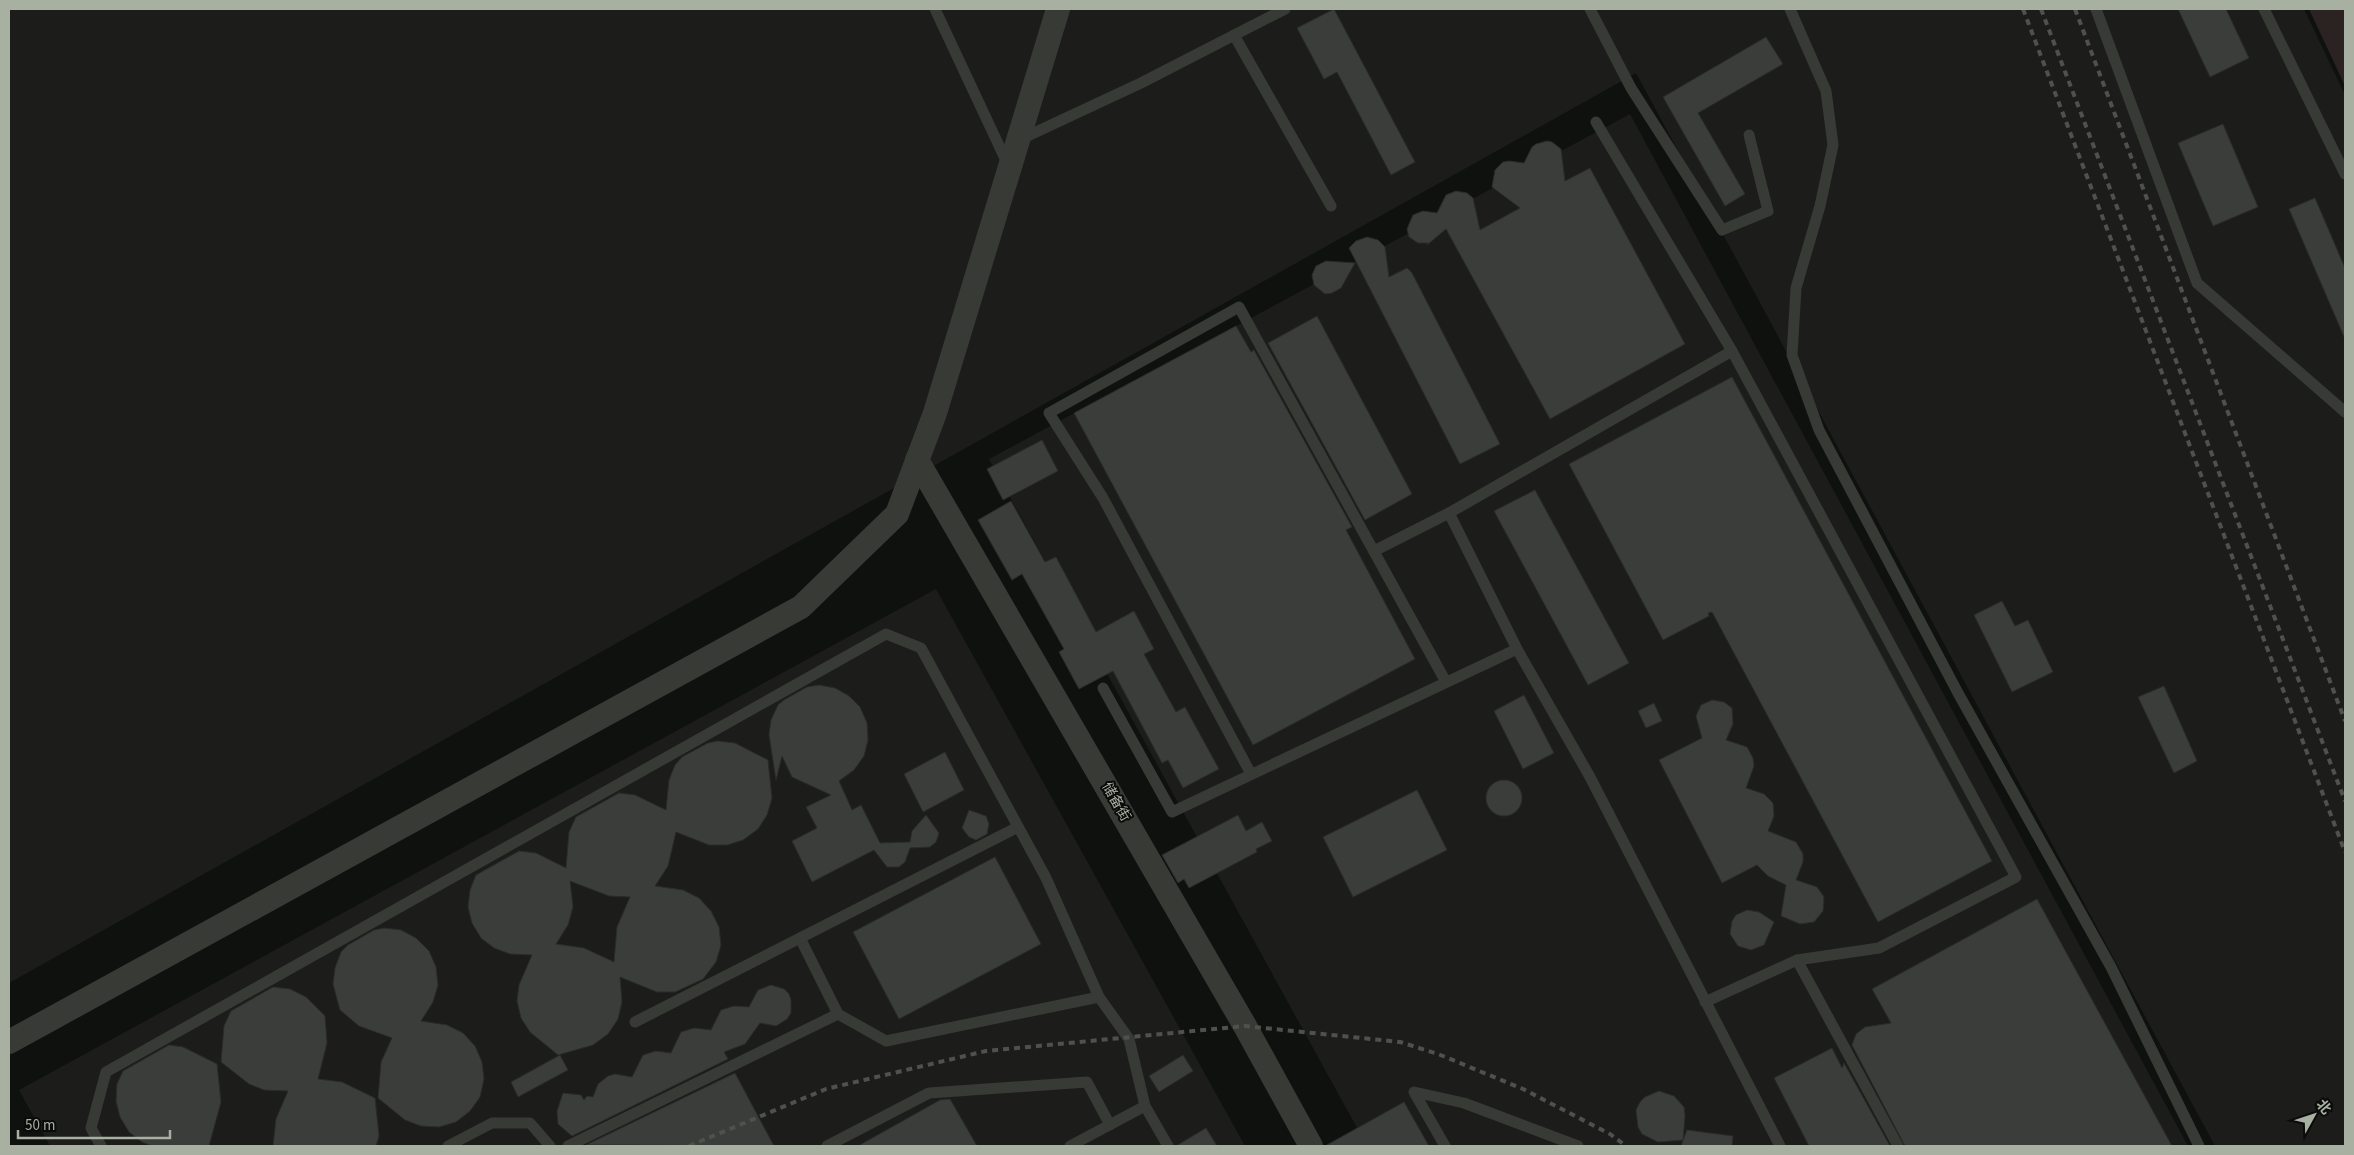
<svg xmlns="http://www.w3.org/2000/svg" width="2354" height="1155" font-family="'Source Sans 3','Noto Sans SC',sans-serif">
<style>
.built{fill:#1c1d1b}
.green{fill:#2a2322}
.building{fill:#3a3d39;stroke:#2a2c29;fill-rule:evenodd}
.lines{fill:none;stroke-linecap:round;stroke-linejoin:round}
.service{stroke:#373a35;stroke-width:11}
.minor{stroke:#373a35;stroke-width:24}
.rail{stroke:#4e524b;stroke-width:4;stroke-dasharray:6 5;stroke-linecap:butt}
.labels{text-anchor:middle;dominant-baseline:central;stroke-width:4;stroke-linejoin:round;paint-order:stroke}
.street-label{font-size:14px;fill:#a7b0a1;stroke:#0a0b0a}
</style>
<rect width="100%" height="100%" fill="#0f110f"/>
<g class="built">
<path d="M9,9H2304L2345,95V1146H2215L1636,73L9,983Z"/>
<path d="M1630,114L2188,1146H1367L989,459Z"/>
<path d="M936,589L1245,1146H50L19,1090Z"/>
</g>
<path class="green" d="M2309,9H2345V86Z"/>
<g class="building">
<path d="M1334,9L1415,162L1391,175L1337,72L1324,79L1297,28Z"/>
<path d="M2178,9H2226L2249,58L2210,77Z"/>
<path d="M1766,37L1783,64L1698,113L1745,194L1725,206L1663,97Z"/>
<path d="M2223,124L2258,207L2213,226L2178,143Z"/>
<path d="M1547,141L1552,142L1561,149L1565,181L1590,168L1685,344L1550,419L1446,229L1427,245L1428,243H1418L1409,237L1407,229L1413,215L1423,211L1437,213L1446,195L1456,191L1467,193L1473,198L1480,230L1520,208L1492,187L1495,170L1503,162L1509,161L1524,163L1532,147L1536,144Z"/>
<path d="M2315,198L2345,268V339L2289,209Z"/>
<path d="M1367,237L1378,240L1385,247L1389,277L1407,268L1412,273L1500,444L1460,464L1349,248L1356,241Z"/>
<path d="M1326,261L1355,263L1341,288L1332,293L1325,294L1314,285L1312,275L1316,266Z"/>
<path d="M1317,316L1412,494L1365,520L1268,343Z"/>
<path d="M1236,326L1251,352L1254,350L1352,527L1346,530L1415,659L1253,745L1074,413Z"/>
<path d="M1732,377L1992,861L1878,922L1712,612L1708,613L1709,616L1663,640L1569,464Z"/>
<path d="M1042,440L1058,471L1003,500L987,469Z"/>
<path d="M1535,490L1629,663L1588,685L1494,511Z"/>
<path d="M1011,501L1045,562L1056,557L1096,632L1134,611L1154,649L1144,654L1176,712L1185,707L1219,769L1183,788L1168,760L1162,763L1113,671L1079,689L1059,652L1064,649L1022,574L1012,580L978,520Z"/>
<path d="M2002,601L2015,626L2028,620L2053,672L2012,692L1974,615Z"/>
<path d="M819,685L835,688L849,696L860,707L867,723L868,740L864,756L854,770L839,781L852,810L861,805L880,843L910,842L912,831L926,815L939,833L936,842L930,847L910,848L905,862L899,867H887L874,850L812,882L792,841L817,828L806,807L831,795L792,777L782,756L776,780L769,735L771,720L778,705L784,700L807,687Z"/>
<path d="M2164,686L2197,761L2174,773L2138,697Z"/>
<path d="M1524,695L1554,753L1523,769L1494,711Z"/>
<path d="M1712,700L1724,702L1732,708L1733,724L1726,740L1747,747L1753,758L1754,766L1746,788L1764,794L1773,803L1774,816L1768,831L1796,842L1803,854V862L1796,880L1817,887L1824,897L1823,911L1814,922L1800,924L1781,916L1786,885L1768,876L1757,865L1722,883L1659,760L1702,738L1696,716L1701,705Z"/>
<path d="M1654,703L1662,721L1646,728L1638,711Z"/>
<path d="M718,741L735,743L768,760L772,798L767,815L758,829L743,840L727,845H709L676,832L668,866L655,886L683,890L699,898L711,911L719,927L721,945L716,962L703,979L675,992H657L620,977L622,1002L618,1019L608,1034L593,1045L558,1055L530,1032L521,1018L517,1001L519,985L532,955L510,954L494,948L481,938L472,923L468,907L470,890L476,875L519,851L536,853L566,868L569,832L576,817L619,793L635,795L666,810L669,780L675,765L682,757L708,743ZM570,881L609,896L630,897L617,927L614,962L584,948L556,944L568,925L573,907Z"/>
<path d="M945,752L964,790L923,812L904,774Z"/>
<circle cx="1504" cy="798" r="18"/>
<path d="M1417,790L1447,850L1353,897L1323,837Z"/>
<path d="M969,810L986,816L989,824L987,834L976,840L969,837L962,828Z"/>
<path d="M1238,815L1246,831L1262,822L1272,841L1256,849L1257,852L1189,888L1184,879L1178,883L1162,855Z"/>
<path d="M995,857L1041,944L899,1019L853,932Z"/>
<path d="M2037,899L2172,1146H1905L1852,1045L1856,1034L1865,1027L1891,1023L1872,989Z"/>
<path d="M1747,910L1759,912L1774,922L1764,945L1751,950L1738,946L1730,934L1732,921L1736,915Z"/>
<path d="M384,928L401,930L416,938L429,951L436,967L438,985L433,1002L421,1021L447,1025L463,1033L475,1046L482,1062L484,1079L480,1097L470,1111L456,1122L439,1127L421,1126L405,1120L378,1098L381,1062L392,1038L359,1026L340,1010L333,984L335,968L341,952L348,945L374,930Z"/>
<path d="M771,985L784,989L789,994L791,1000V1013L787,1019L776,1026L760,1023L745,1044L724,1052L728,1059L572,1136L558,1124L557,1111L563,1093L581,1095L584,1100L587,1096L593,1097L598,1084L608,1076L615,1074L632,1077L643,1055L656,1051L671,1053L681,1032L694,1028L711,1030L721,1010L734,1006L749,1007L758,990Z"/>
<path d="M273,987L290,989L306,997L325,1016L327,1043L318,1079L342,1082L375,1098L379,1136L376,1146H273L276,1119L288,1091L264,1090L249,1084L221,1062L224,1026L231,1011Z"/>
<path d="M169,1045L183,1047L217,1064L221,1102L209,1146H152L142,1142L129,1132L120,1117L116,1101L117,1084L123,1071Z"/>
<path d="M1832,1048L1842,1068L1844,1063L1890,1146H1809L1774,1078Z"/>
<path d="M560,1055L568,1070L518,1097L511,1082Z"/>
<path d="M1183,1055L1193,1071L1159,1092L1149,1076Z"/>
<path d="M735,1073L774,1146L586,1145Z"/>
<path d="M1659,1091L1674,1096L1684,1107L1685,1116L1683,1140L1658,1142L1642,1134L1638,1127L1636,1110L1640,1102L1645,1097Z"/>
<path d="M950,1099L977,1146H858L940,1100Z"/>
<path d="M1404,1102L1429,1146H1325Z"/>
<path d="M1206,1128L1217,1146H1176Z"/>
<path d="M1687,1130L1733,1136L1732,1146H1681Z"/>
</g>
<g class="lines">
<g class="service">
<path d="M935,9L1009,167"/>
<path d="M1590,9L1631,88L1722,230L1768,211L1749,135"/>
<path d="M1790,9L1826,91L1833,145L1820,206L1796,288L1792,355L1819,430L1958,693L2111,967L2199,1146"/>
<path d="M2096,9L2197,283L2345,412"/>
<path d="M2264,9L2345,174"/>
<path d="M1234,35L1331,206"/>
<path d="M1596,122L1732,351L2016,877L1879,948L1797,960L1705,1002"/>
<path d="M1019,140L1141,83L1285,9"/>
<path d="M1374,551L1449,513"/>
<path d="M1517,649L1449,513L1732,351"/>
<path d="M1103,688L1172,812L1517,649L1590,777L1780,1146"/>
<path d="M1251,774L1103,498L1049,413L1239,307L1446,682"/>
<path d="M800,938L838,1014L886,1041L1099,997"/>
<path d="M1797,960L1898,1146"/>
<path d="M635,1022L1018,827"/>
<path d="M101,1146L91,1128L106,1072L886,634L921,648L1046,878L1099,997L1129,1039L1145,1106L1168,1146"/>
<path d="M448,1146L492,1123H530L550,1146"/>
<path d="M568,1146L838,1014"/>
<path d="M827,1146L929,1093L1087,1082L1110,1125"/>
<path d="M1070,1146L1145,1106"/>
<path d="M1445,1146L1414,1092L1464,1103L1578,1146"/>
</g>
<g class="minor">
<path d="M917,460L1245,1026L1311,1146"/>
<path d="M9,1042L801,607L897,514L935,413L1058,9"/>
</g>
<g class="rail">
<path d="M2023,9L2345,852"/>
<path d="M2041,9L2345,801"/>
<path d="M2075,9L2345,721"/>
<path d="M689,1146L826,1089L986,1051L1245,1026L1400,1042L1438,1054L1523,1089L1610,1134L1626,1146"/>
</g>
</g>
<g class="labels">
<g class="street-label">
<text transform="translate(1116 802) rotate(60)">储备街</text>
</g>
</g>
<rect width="2354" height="1155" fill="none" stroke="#a7b0a1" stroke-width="20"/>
<g transform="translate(2314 1115) rotate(50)" stroke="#0a0b0a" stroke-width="4" paint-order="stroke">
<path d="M0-4L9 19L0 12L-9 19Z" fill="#a7b0a1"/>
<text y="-8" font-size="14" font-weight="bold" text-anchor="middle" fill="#a7b0a1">北</text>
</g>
<path d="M18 1130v8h152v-8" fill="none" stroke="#a7b0a1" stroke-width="2.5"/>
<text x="25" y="1130" font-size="15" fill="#a7b0a1" stroke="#0a0b0a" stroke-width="4" paint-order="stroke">50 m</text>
</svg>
